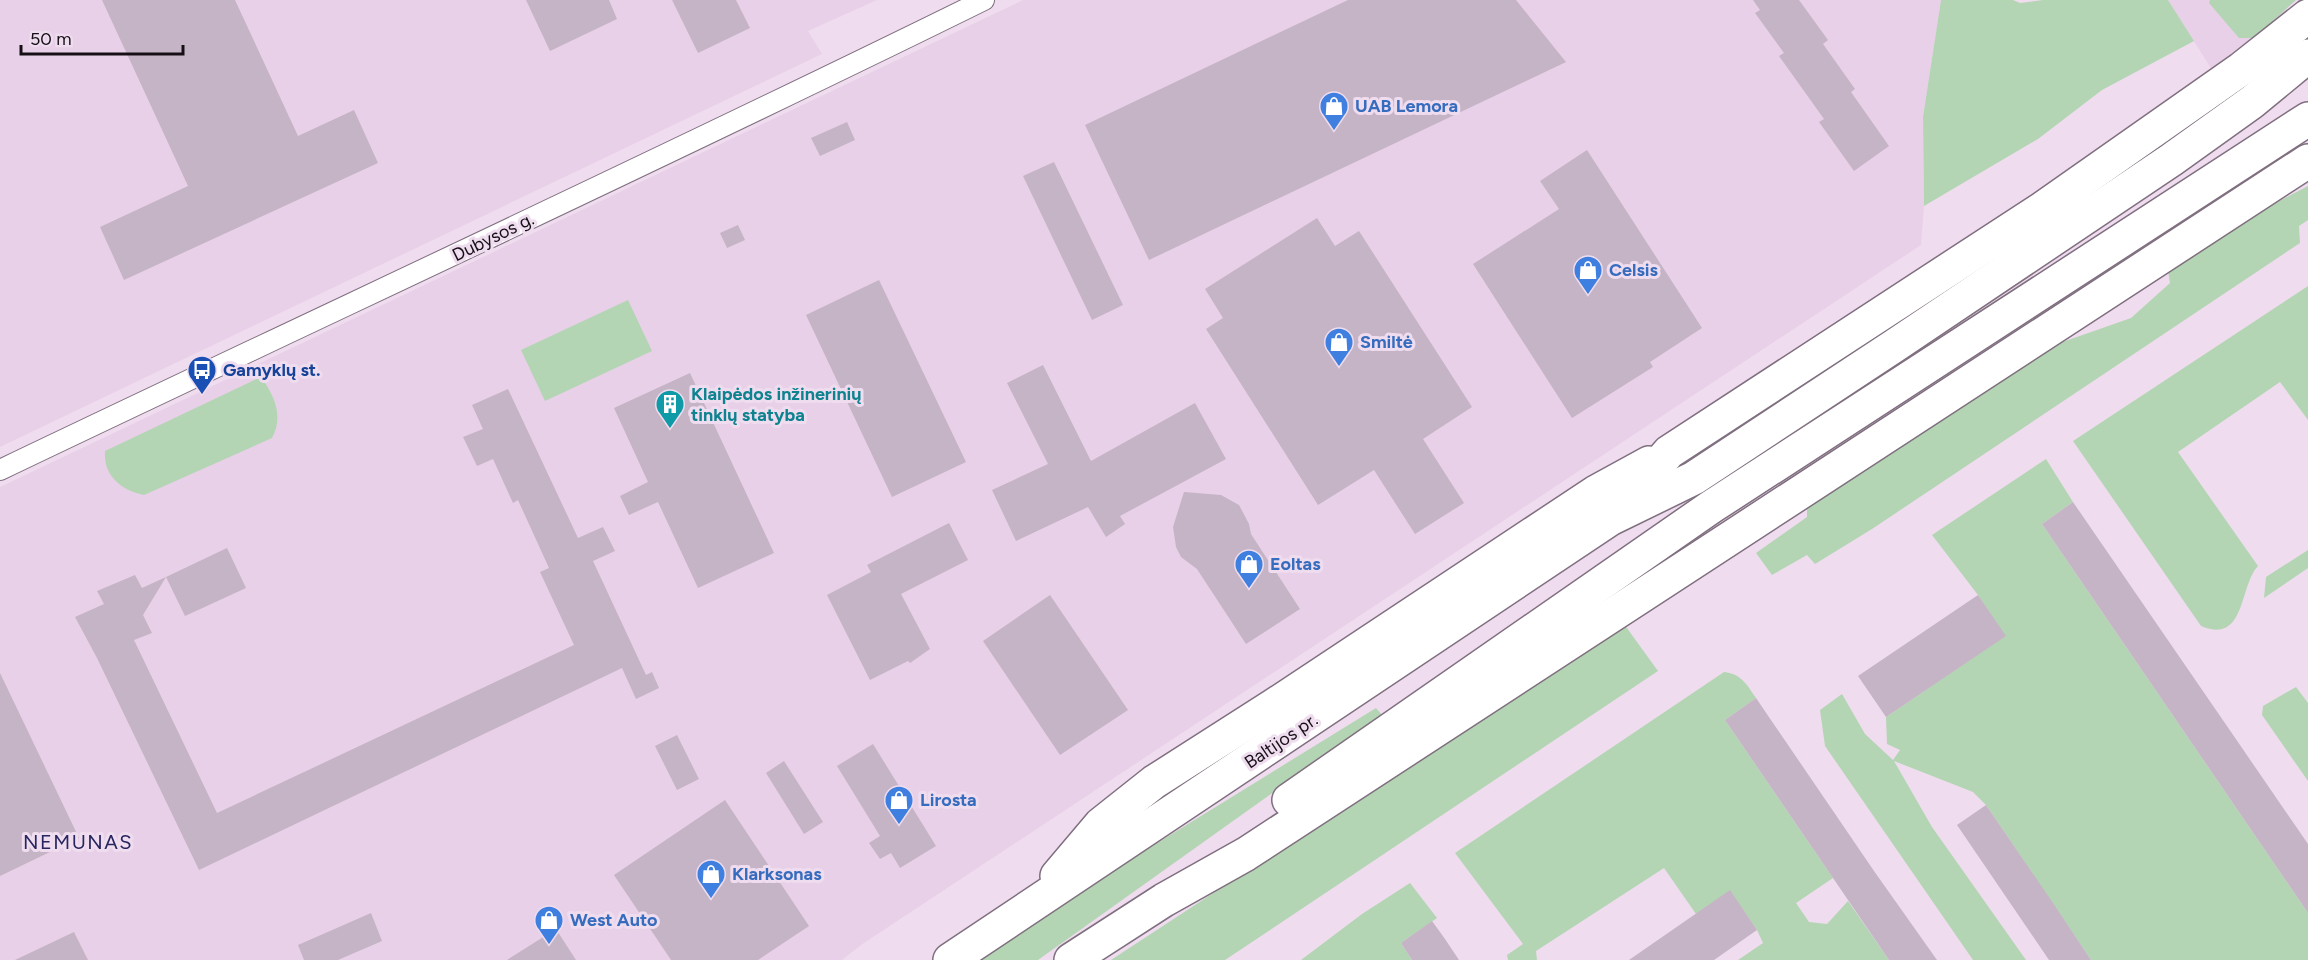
<svg xmlns="http://www.w3.org/2000/svg" width="2308" height="960" font-family="Figtree,sans-serif">
<style>
.built{fill:#e8d0e8}
.green{fill:#b3d5b3}
.building{fill:#c5b4c5}
.lines{fill:none;stroke-linecap:round;stroke-linejoin:round}
.street-casing{stroke:#7f6f7f;stroke-width:22}
.highway-casing{stroke:#7f6f7f;stroke-width:36}
.street{stroke:#fff;stroke-width:20}
.highway{stroke:#fff;stroke-width:33}
.labels{text-anchor:middle;dominant-baseline:central;stroke-width:6;stroke-linejoin:round;paint-order:stroke}
.shop-label{font-size:18px;font-weight:bold;fill:#366cbe;stroke:#efddef;text-anchor:start}
.street-label{font-size:18px;fill:#161016;stroke:#efddef}
.transit-label{font-size:18px;font-weight:bold;fill:#164399;stroke:#efddef;text-anchor:start}
.culture-label{font-size:18px;font-weight:bold;fill:#0d838f;stroke:#efddef;text-anchor:start}
.neighbourhood-label{font-size:20px;letter-spacing:1.5px;fill:#27255f;stroke:#efddef}
</style>
<rect width="100%" height="100%" fill="#efddef"/>
<g class="built">
<path d="M0,0H877L808,31L822,54L0,447Z"/>
<path d="M1023,0H1941L1923,117L1924,206L1921,245L861,945L842,960H0V487Z"/>
<path d="M2168,0H2296L2254,38L2212,70Z"/>
</g>
<g class="green">
<path d="M1941,0H2013L2020,3L2043,0H2168L2194,41L2102,90L2038,139L1924,206L1923,117Z"/>
<path d="M2210,0H2296L2254,38H2239L2209,3Z"/>
<path d="M2308,186V220L2299,226L2300,243L1872,529L1815,564L1807,555L1772,575L1756,553L1807,517V508L1813,502L2034,352L2131,318L2170,283L2168,271L2202,242Z"/>
<path d="M2308,286V420L2280,382L2178,452L2258,566C2239,586 2246,645 2201,626L2073,441Z"/>
<path d="M628,300L652,351L545,401L521,350Z"/>
<path d="M261,377C274,395 284,416 272,438L144,495C122,491 103,476 105,451Z"/>
<path d="M2046,459L2073,502L2042,524L2308,913V960H2091L1986,805L1973,792L1894,761L1932,827L2026,960H1973L1825,746L1820,710L1842,694L1865,734L1893,760L1900,750L1887,744L1886,717L2005,636L1978,595L1932,535Z"/>
<path d="M2308,550V568L2264,598L2266,577Z"/>
<path d="M1624,624L1658,671L1225,960H1111Z"/>
<path d="M1724,672C1742,674 1747,685 1756,698L1725,720L1833,878L1796,903L1809,922L1827,924L1848,901L1889,960H1738L1763,943L1757,930L1730,891L1696,914L1664,868L1536,951L1537,960H1508L1507,955L1523,944L1455,853Z"/>
<path d="M2296,687L2308,703V781L2262,715L2263,706Z"/>
<path d="M1376,708L1382,715L1038,960H975L1115,869Z"/>
<path d="M1410,883L1437,918L1401,943L1412,960H1301L1362,914Z"/>
</g>
<g class="building">
<path d="M102,0H235L298,136L354,110L378,163L124,280L100,227L188,186Z"/>
<path d="M526,0H609L617,19L550,51Z"/>
<path d="M672,0H736L750,28L698,53Z"/>
<path d="M1348,0H1516L1566,62L1149,260L1085,125Z"/>
<path d="M1753,0H1799L1828,40L1823,44L1855,89L1851,92L1889,146L1854,171L1819,122L1824,119L1779,56L1784,53L1755,13L1760,10Z"/>
<path d="M847,122L855,140L820,156L811,138Z"/>
<path d="M1587,150L1702,328L1650,362L1653,367L1572,418L1473,264L1559,209L1540,181Z"/>
<path d="M1054,162L1123,305L1092,320L1023,176Z"/>
<path d="M1317,218L1335,246L1359,231L1472,407L1423,439L1464,503L1415,534L1374,470L1318,505L1206,329L1223,318L1205,289Z"/>
<path d="M738,225L745,240L727,248L720,233Z"/>
<path d="M879,280L966,462L892,497L806,315Z"/>
<path d="M1043,365L1091,461L1195,403L1226,459L1120,516L1125,524L1106,537L1088,507L1016,541L992,490L1048,464L1007,383Z"/>
<path d="M690,373L774,553L698,588L658,502L629,515L620,496L648,482L614,408Z"/>
<path d="M508,389L578,538L603,527L615,551L593,561L646,675L652,672L659,688L636,699L622,668L199,870L97,658L75,617L104,604L97,591L135,575L142,588L166,577L143,615L152,633L134,640L217,813L574,645L540,572L549,568L518,500L513,503L493,459L477,466L463,437L483,429L472,405Z"/>
<path d="M1184,492L1221,495L1239,505L1249,524L1251,534L1300,609L1246,644L1197,569L1181,557L1176,547L1173,527Z"/>
<path d="M2073,502L2308,844V913L2042,524Z"/>
<path d="M949,523L968,560L901,594L930,649L910,663L908,661L870,680L827,595L871,572L867,565Z"/>
<path d="M227,548L246,588L185,616L166,577Z"/>
<path d="M1050,595L1128,710L1060,755L983,641Z"/>
<path d="M1978,595L2006,636L1886,717L1858,676Z"/>
<path d="M0,673L79,838L0,876Z"/>
<path d="M1756,698L1874,871L1937,960H1889L1725,720Z"/>
<path d="M677,735L699,779L677,790L655,746Z"/>
<path d="M873,744L936,846L900,868L891,853L880,859L869,843L880,836L837,766Z"/>
<path d="M784,761L823,822L804,834L766,773Z"/>
<path d="M725,800L809,926L758,960H671L614,875Z"/>
<path d="M1986,805L2053,903L2091,960H2049L1957,825Z"/>
<path d="M1730,890L1757,930L1714,960H1629Z"/>
<path d="M371,913L382,941L338,960H304L298,945Z"/>
<path d="M1432,921L1445,939L1459,960H1412L1401,943Z"/>
<path d="M556,929L576,960H507Z"/>
<path d="M74,932L88,960H15Z"/>
</g>
<g class="lines">
<g class="street-casing">
<path id="street" d="M0,470C328,313 658,161 984,0"/>
</g>
<g class="highway-casing">
<g id="highway">
<path d="M1621,507L1669,452L2043,208L2241,69L2308,16"/>
<path d="M1289,800L1711,507L2308,119"/>
<path d="M1057,876L1101,824L1154,782L1273,706L1596,492L1649,463"/>
<path d="M950,960L1610,519L1694,478L1894,346L2171,160L2252,102L2308,56"/>
<path d="M1071,960L1164,900L1246,854L2308,161"/>
</g>
</g>
<use href="#street" class="street"/>
<use href="#highway" class="highway"/>
</g>
<defs>
<g id="shop-pin" transform="scale(1.5)"><path d="M0 17L-7.5 6A9.5 9.5 0 1 1 7.5 6Z" fill="#3f7fe0" stroke="#efddef"/><path d="M-5-2.5h2.3a2.7 3.5 0 0 1 5.4 0H5L5.5 6h-11ZM-1.5-2.5h3a1.5 2.3 0 0 0-3 0Z" fill="#fff"/></g>
<g id="bus-pin" transform="scale(1.5)"><path d="M0 17L-7.5 6A9.5 9.5 0 1 1 7.5 6Z" fill="#1a4fb4" stroke="#efddef"/><path d="M-5-6H5V4H4V6H2V4H-2V6H-4V4H-5ZM-3.5-4V0h7V-4ZM-3.5 1.2v1.5H-2V1.2ZM2 1.2v1.5H3.5V1.2Z" fill="#fff"/></g>
<g id="building-pin" transform="scale(1.5)"><path d="M0 17L-7.5 6A9.5 9.5 0 1 1 7.5 6Z" fill="#0f9aa8" stroke="#efddef"/><path d="M-4-6H4V6H1V3H-1V6H-4ZM-2.5-4.3h1.7v1.8h-1.7ZM.8-4.3h1.7v1.8H.8ZM-2.5-1h1.7V.8h-1.7ZM.8-1h1.7V.8H.8Z" fill="#fff"/></g>
</defs>
<g fill-rule="evenodd">
<use href="#shop-pin" x="1334" y="106"/>
<use href="#shop-pin" x="1588" y="270"/>
<use href="#shop-pin" x="1339" y="342"/>
<use href="#bus-pin" x="202" y="370"/>
<use href="#building-pin" x="670" y="404"/>
<use href="#shop-pin" x="1249" y="564"/>
<use href="#shop-pin" x="899" y="800"/>
<use href="#shop-pin" x="711" y="874"/>
<use href="#shop-pin" x="549" y="920"/>
</g>
<g class="labels">
<g class="shop-label">
<text x="1355" y="106">UAB Lemora</text>
<text x="1609" y="270">Celsis</text>
<text x="1360" y="342">Smiltė</text>
<text x="1270" y="564">Eoltas</text>
<text x="920" y="800">Lirosta</text>
<text x="732" y="874">Klarksonas</text>
<text x="570" y="920">West Auto</text>
</g>
<g class="street-label">
<text transform="translate(493 237) rotate(-26)">Dubysos g.</text>
<text transform="translate(1281 741) rotate(-34)">Baltijos pr.</text>
</g>
<g class="transit-label">
<text x="223" y="370">Gamyklų st.</text>
</g>
<g class="culture-label">
<text x="691" y="394">Klaipėdos inžinerinių<tspan x="691" dy="21">tinklų statyba</tspan></text>
</g>
<g class="neighbourhood-label">
<text x="78" y="842">NEMUNAS</text>
</g>
</g>
<path d="M21 45v9h162v-9" fill="none" stroke="#161016" stroke-width="3"/>
<text x="30" y="45" font-size="18" fill="#161016" stroke="#efddef" stroke-width="4.5" paint-order="stroke">50 m</text>
</svg>
